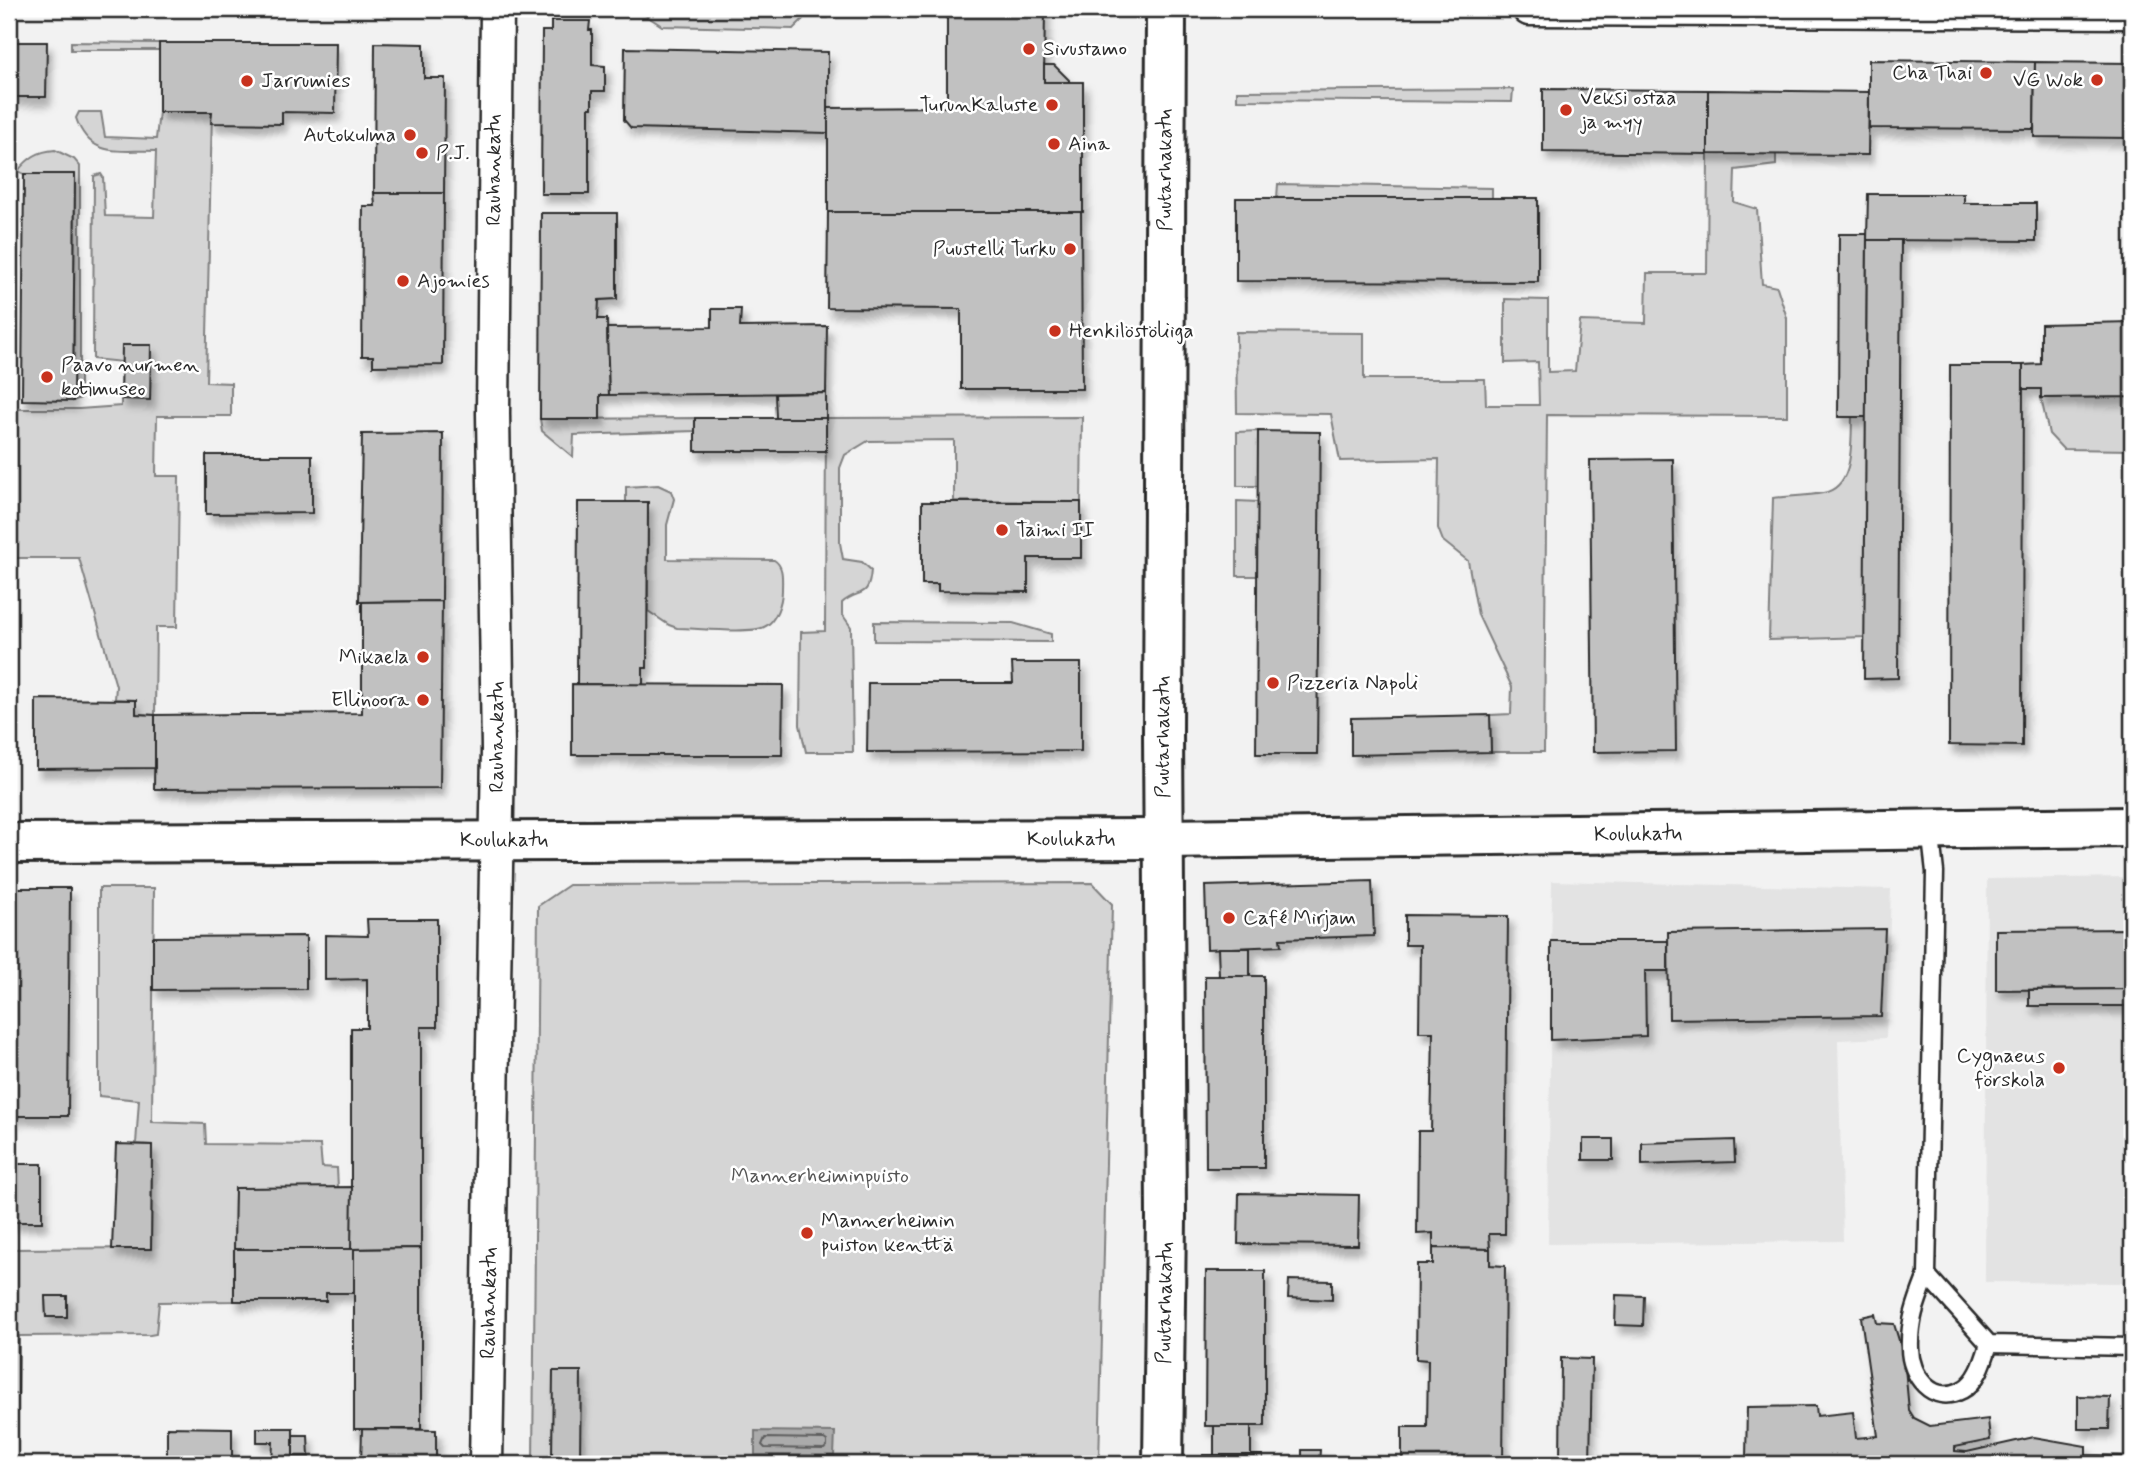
<svg xmlns="http://www.w3.org/2000/svg" width="2141" height="1473" font-family="Mynerve,sans-serif">
<style>
.built{fill:#e3e3e3}
.green{fill:#d5d5d5;stroke:#808080;stroke-width:2;fill-rule:evenodd}
.water{fill:#ababab;stroke:#787878;stroke-width:2}
.lines{fill:none;stroke-linecap:round;stroke-linejoin:round}
.shore{stroke:#5e5e5e;stroke-width:2}
.building{fill:#c1c1c1;stroke:#2b2b2b;stroke-width:2;filter:url(#shadow)}
.service-casing{stroke:#2b2b2b;stroke-width:21}
.minor-casing{stroke:#2b2b2b;stroke-width:37}
.tertiary-casing{stroke:#2b2b2b;stroke-width:44}
.secondary-casing{stroke:#2b2b2b;stroke-width:44}
.service{stroke:#fff;stroke-width:16}
.minor{stroke:#fff;stroke-width:32}
.tertiary{stroke:#fff;stroke-width:38}
.secondary{stroke:#fff;stroke-width:38}
.poi-dot{fill:#c8321e;stroke:#fff;stroke-width:2.5}
.labels{text-anchor:middle;dominant-baseline:central;stroke-width:5;stroke-linejoin:round;paint-order:stroke}
.poi-label{font-size:21px;fill:#2b2b2b;stroke:#fff;text-anchor:start}
.street-label{font-size:21px;fill:#2b2b2b;stroke:#fff}
.park-label{font-size:21px;fill:#565656;stroke:#fff}
</style>
<defs>
<filter id="shadow"><feDropShadow dx="4.5" dy="8" stdDeviation="3.5" flood-color="#0004"/></filter>
</defs>
<rect width="100%" height="100%" fill="#f2f2f2"/>
<filter id="ink" filterUnits="userSpaceOnUse"><feTurbulence type="fractalNoise" baseFrequency=".0143" numOctaves="2"/><feDisplacementMap in="SourceGraphic" scale="14" xChannelSelector="R" yChannelSelector="G"/><feConvolveMatrix kernelMatrix="1 2 1 2 8 2 1 2 1" color-interpolation-filters="sRGB"/></filter>
<g filter="url(#ink)">
<g class="built">
<path d="M2132,877V1283L1985,1282L1987,879Z"/>
<path d="M1552,881L1891,889L1886,1038L1838,1040L1843,1241L1548,1244Z"/>
</g>
<g class="green">
<path d="M636,9H828V18H804L793,29L662,26Z"/>
<path d="M71,42L159,43V50H71Z"/>
<path d="M1513,89L1512,102L1237,100V91Z"/>
<path d="M79,112H101L105,137L156,139L159,112H212L206,382L231,383V416H157L156,476H179L177,627H156L155,715L136,714V700L115,699L116,686L79,558H9V409H79L121,406V399H150L151,345H122V362L93,359L94,176L101,174L103,177L105,216L154,217L156,151C122,149 90,160 76,118Z"/>
<path d="M55,150L74,159L80,166V398L73,401L75,175L24,174L18,171C28,158 38,151 55,150Z"/>
<path d="M1708,154H1776V165L1735,170L1734,202L1757,209L1762,284L1777,287L1787,318V416L1547,415L1544,752H1491L1490,715L1511,714L1512,687L1478,615L1468,561L1443,541L1438,528L1439,459L1340,461L1331,414L1237,413L1236,332L1364,333V379H1485L1486,405H1539L1538,362L1505,363V299L1548,300V372L1575,371L1580,321L1646,323L1647,273H1707Z"/>
<path d="M1278,184L1492,188V198H1277Z"/>
<path d="M2132,397V450L2063,449L2049,434L2041,398Z"/>
<path d="M1082,417L1081,502L954,501V440L868,441L845,455L840,468V543L843,559L862,562L871,570C869,601 858,588 842,603V614L851,627L853,752H806L800,725L801,632L825,631L826,418Z"/>
<path d="M1852,417H1866L1865,637L1769,640L1773,498C1789,496 1807,496 1823,493C1855,487 1851,442 1852,417Z"/>
<path d="M695,418V431L574,435L573,457L542,431L540,419Z"/>
<path d="M1258,431V486H1237V432Z"/>
<path d="M658,485L671,491L674,499L667,525V559L774,560C784,566 782,579 782,590C782,602 776,622 764,627C751,634 695,628 677,628L669,625L648,611V502H626V487Z"/>
<path d="M1237,501L1258,502L1257,576H1237Z"/>
<path d="M874,622L1013,623L1051,634V642L874,641Z"/>
<path d="M1092,883L1112,904L1099,1464H533L538,906L569,885Z"/>
<path d="M99,888H154L152,1122L205,1124L206,1144L320,1145L322,1167L337,1168L338,1188H235L234,1301L159,1302L156,1334L150,1335L19,1336L18,1394H9V1249L151,1248L152,1145L136,1144L139,1100L99,1096ZM45,1296L67,1297L66,1317H46Z"/>
</g>
<path class="water" d="M755,1431L835,1432L834,1456L755,1455Z"/>
<g class="lines">
<path class="shore" d="M765,1438L824,1439L827,1441V1446L824,1449L765,1448L762,1445Z"/>
</g>
<g class="building">
<path d="M947,9H1045L1044,82H1083V212H828V108L947,107Z"/>
<path d="M551,21H590L589,30H592V65L605,66V91H592V108H589V194H541L542,31H551Z"/>
<path d="M9,42H47L46,97H9Z"/>
<path d="M159,43H336L335,113L282,112V124L211,123L212,112H159Z"/>
<path d="M375,43L424,44V78H445L444,193H374Z"/>
<path d="M625,48L828,52V133L631,128L624,120Z"/>
<path d="M1869,60L2035,62L2034,129L1869,128Z"/>
<path d="M2035,62L2132,63V138L2034,137Z"/>
<path d="M1044,65H1054L1069,80V82H1044Z"/>
<path d="M1543,89L1708,90V154L1543,152Z"/>
<path d="M1708,90L1869,92L1868,155L1708,154Z"/>
<path d="M24,174H75L73,401L22,400Z"/>
<path d="M374,193H444L443,365L373,366V356H362L363,206H375Z"/>
<path d="M1868,194H1964V203H2036V241L1867,240Z"/>
<path d="M1236,198H1538V282L1236,281Z"/>
<path d="M828,212H1081L1082,389H961V309L827,308Z"/>
<path d="M541,213H617V299L599,300L598,319H607L609,395H600V419H540Z"/>
<path d="M1839,234H1867L1866,417H1838Z"/>
<path d="M1867,240H1901L1898,678L1864,679Z"/>
<path d="M712,309H741L740,327L827,326L826,393L609,395L607,328L712,327Z"/>
<path d="M2132,322V397L2041,398V389H2022L2023,365L2041,364V324Z"/>
<path d="M122,345H151L150,400L121,399Z"/>
<path d="M1950,365H2023L2022,746L1949,745Z"/>
<path d="M826,393V418H776L775,394Z"/>
<rect x="695" y="418" width="131" height="33"/>
<path d="M1258,431L1320,432L1317,754H1256Z"/>
<path d="M443,433L442,601L359,602L362,434Z"/>
<path d="M206,455H312V513L206,514Z"/>
<path d="M1673,459L1676,751L1593,752L1590,460Z"/>
<path d="M578,502H648L647,668H643V685L577,684Z"/>
<path d="M922,502H1081V558H1028V592L938,591V584H922Z"/>
<path d="M442,601L440,788L154,789L155,715L362,713V602Z"/>
<path d="M1012,663H1081V751L867,752L868,683H1013Z"/>
<path d="M572,684L783,685L782,755H572Z"/>
<path d="M36,699L136,700V714L155,715V768L36,769Z"/>
<path d="M1490,715L1491,752L1351,755V718Z"/>
<path d="M1372,881L1374,936L1280,939L1281,946L1207,949L1205,886Z"/>
<path d="M12,888H70L68,1116H10Z"/>
<path d="M1405,915L1508,916L1505,1234H1489L1490,1249L1433,1248V1233L1417,1234L1418,1131H1431L1433,1032H1419L1420,945H1405Z"/>
<path d="M367,919H437V1027H421V1248L351,1249V1028H367V979L325,980V935L368,936Z"/>
<path d="M1885,929L1881,1016L1669,1019L1668,932Z"/>
<path d="M2132,929V989L1996,990V930Z"/>
<path d="M306,936V989L153,990V937Z"/>
<path d="M1551,941H1668V971H1645L1646,1036L1551,1040Z"/>
<path d="M1218,948H1250V976H1219Z"/>
<path d="M1205,976H1264V1168H1206Z"/>
<path d="M2132,989V1006H2029V990Z"/>
<rect x="1583" y="1139" width="30" height="21"/>
<path d="M1734,1140L1735,1162L1642,1165V1143Z"/>
<path d="M116,1144L152,1145L151,1249H112Z"/>
<rect x="9" y="1164" width="33" height="58"/>
<path d="M352,1187L351,1249H234L235,1188Z"/>
<path d="M1239,1193L1359,1195L1358,1245L1238,1244Z"/>
<path d="M421,1248V1429H354V1249Z"/>
<path d="M1433,1248L1490,1249V1265L1505,1266L1503,1464H1402V1427H1427L1428,1360L1416,1359L1417,1264H1433Z"/>
<path d="M234,1249H354V1293H326V1301H234Z"/>
<path d="M1206,1271H1265V1426H1205Z"/>
<path d="M1289,1280L1332,1281V1300L1288,1298Z"/>
<path d="M1616,1295L1644,1296L1643,1326L1615,1325Z"/>
<path d="M45,1296H67V1317H46Z"/>
<path d="M1875,1314L1877,1323L1894,1324L1904,1357L1909,1410L1914,1418L1930,1426L1988,1419L1990,1440L1955,1447V1451L1967,1452L2034,1437L2086,1446V1455L2127,1456L2128,1365H2132V1464H1728V1458H1746L1747,1407L1816,1406L1817,1416L1853,1412L1856,1438L1878,1436L1861,1317Z"/>
<path d="M1561,1358L1592,1359L1590,1463H1560Z"/>
<path d="M553,1371H581L580,1458H552Z"/>
<path d="M2078,1396L2110,1397L2109,1429H2078Z"/>
<rect x="1214" y="1426" width="37" height="29"/>
<path d="M167,1427L232,1428V1464H167Z"/>
<path d="M257,1428H293V1464H272L273,1442H257Z"/>
<path d="M362,1429L436,1430V1464H361Z"/>
<path d="M293,1435H308L309,1457H293Z"/>
<path d="M1302,1450H1320L1319,1464H1302Z"/>
<rect x="1203" y="1455" width="60" height="9"/>
</g>
<g class="lines">
<g class="service-casing">
<g id="service">
<path d="M1930,829L1935,872L1927,1275C1917,1301 1909,1320 1910,1348C1910,1375 1932,1406 1962,1390C1978,1382 1984,1360 1989,1344"/>
<path d="M1927,1275L1989,1344L2132,1347"/>
</g>
</g>
<g class="minor-casing">
<g id="minor">
<path d="M1529,9L2132,12"/>
<path d="M486,1464L498,749L493,413L497,9"/>
</g>
</g>
<g class="tertiary-casing">
<path id="tertiary" d="M1163,1464L1166,1218L1163,733L1166,9"/>
</g>
<g class="secondary-casing">
<path id="secondary" d="M9,843L1163,839L2132,827"/>
</g>
<use href="#service" class="service"/>
<use href="#minor" class="minor"/>
<use href="#tertiary" class="tertiary"/>
<use href="#secondary" class="secondary"/>
</g>
</g>
<g class="poi-dot">
<circle cx="1029" cy="49" r="7"/>
<circle cx="1986" cy="73" r="7"/>
<circle cx="2097" cy="80" r="7"/>
<circle cx="247" cy="81" r="7"/>
<circle cx="1052" cy="105" r="7"/>
<circle cx="1566" cy="110" r="7"/>
<circle cx="410" cy="135" r="7"/>
<circle cx="1054" cy="144" r="7"/>
<circle cx="422" cy="153" r="7"/>
<circle cx="1070" cy="249" r="7"/>
<circle cx="403" cy="281" r="7"/>
<circle cx="1055" cy="331" r="7"/>
<circle cx="47" cy="377" r="7"/>
<circle cx="1002" cy="530" r="7"/>
<circle cx="423" cy="657" r="7"/>
<circle cx="1273" cy="683" r="7"/>
<circle cx="423" cy="700" r="7"/>
<circle cx="1229" cy="918" r="7"/>
<circle cx="2059" cy="1068" r="7"/>
<circle cx="807" cy="1233" r="7"/>
</g>
<g class="labels">
<g class="poi-label">
<text x="1043" y="49">Sivustamo</text>
<text x="1972" y="73" text-anchor="end">Cha Thai</text>
<text x="2083" y="80" text-anchor="end">VG Wok</text>
<text x="261" y="81">Jarrumies</text>
<text x="1580" y="98">Veksi ostaa<tspan x="1580" dy="24">ja myy</tspan></text>
<text x="1038" y="105" text-anchor="end">TurunKaluste</text>
<text x="396" y="135" text-anchor="end">Autokulma</text>
<text x="1068" y="144">Aina</text>
<text x="436" y="153">P.J.</text>
<text x="1056" y="249" text-anchor="end">Puustelli Turku</text>
<text x="417" y="281">Ajomies</text>
<text x="1069" y="331">Henkilöstöliiga</text>
<text x="61" y="365">Paavo nurmen<tspan x="61" dy="24">kotimuseo</tspan></text>
<text x="1016" y="530">Taimi II</text>
<text x="409" y="657" text-anchor="end">Mikaela</text>
<text x="1287" y="683">Pizzeria Napoli</text>
<text x="409" y="700" text-anchor="end">Ellinoora</text>
<text x="1243" y="918">Café Mirjam</text>
<text x="2045" y="1056" text-anchor="end">Cygnaeus<tspan x="2045" dy="24">förskola</tspan></text>
<text x="821" y="1221">Mannerheimin<tspan x="821" dy="24">puiston kenttä</tspan></text>
</g>
<g class="street-label">
<text transform="translate(494 170) rotate(-90)">Rauhankatu</text>
<text transform="translate(1165 170) rotate(-90)">Puutarhakatu</text>
<text transform="translate(497 737) rotate(-90)">Rauhankatu</text>
<text transform="translate(1163 737) rotate(-90)">Puutarhakatu</text>
<text transform="translate(1638 834) rotate(-1)">Koulukatu</text>
<text x="1071" y="839">Koulukatu</text>
<text x="504" y="840">Koulukatu</text>
<text transform="translate(489 1303) rotate(-89)">Rauhankatu</text>
<text transform="translate(1165 1303) rotate(-89)">Puutarhakatu</text>
</g>
<g class="park-label">
<text x="820" y="1176">Mannerheiminpuisto</text>
</g>
</g>
<rect width="2141" height="1473" fill="none" stroke="#fff" stroke-width="35"/>
<rect x="18" y="18" width="2106" height="1438" fill="none" stroke="#2b2b2b" stroke-width="2.5" filter="url(#ink)"/>
</svg>
